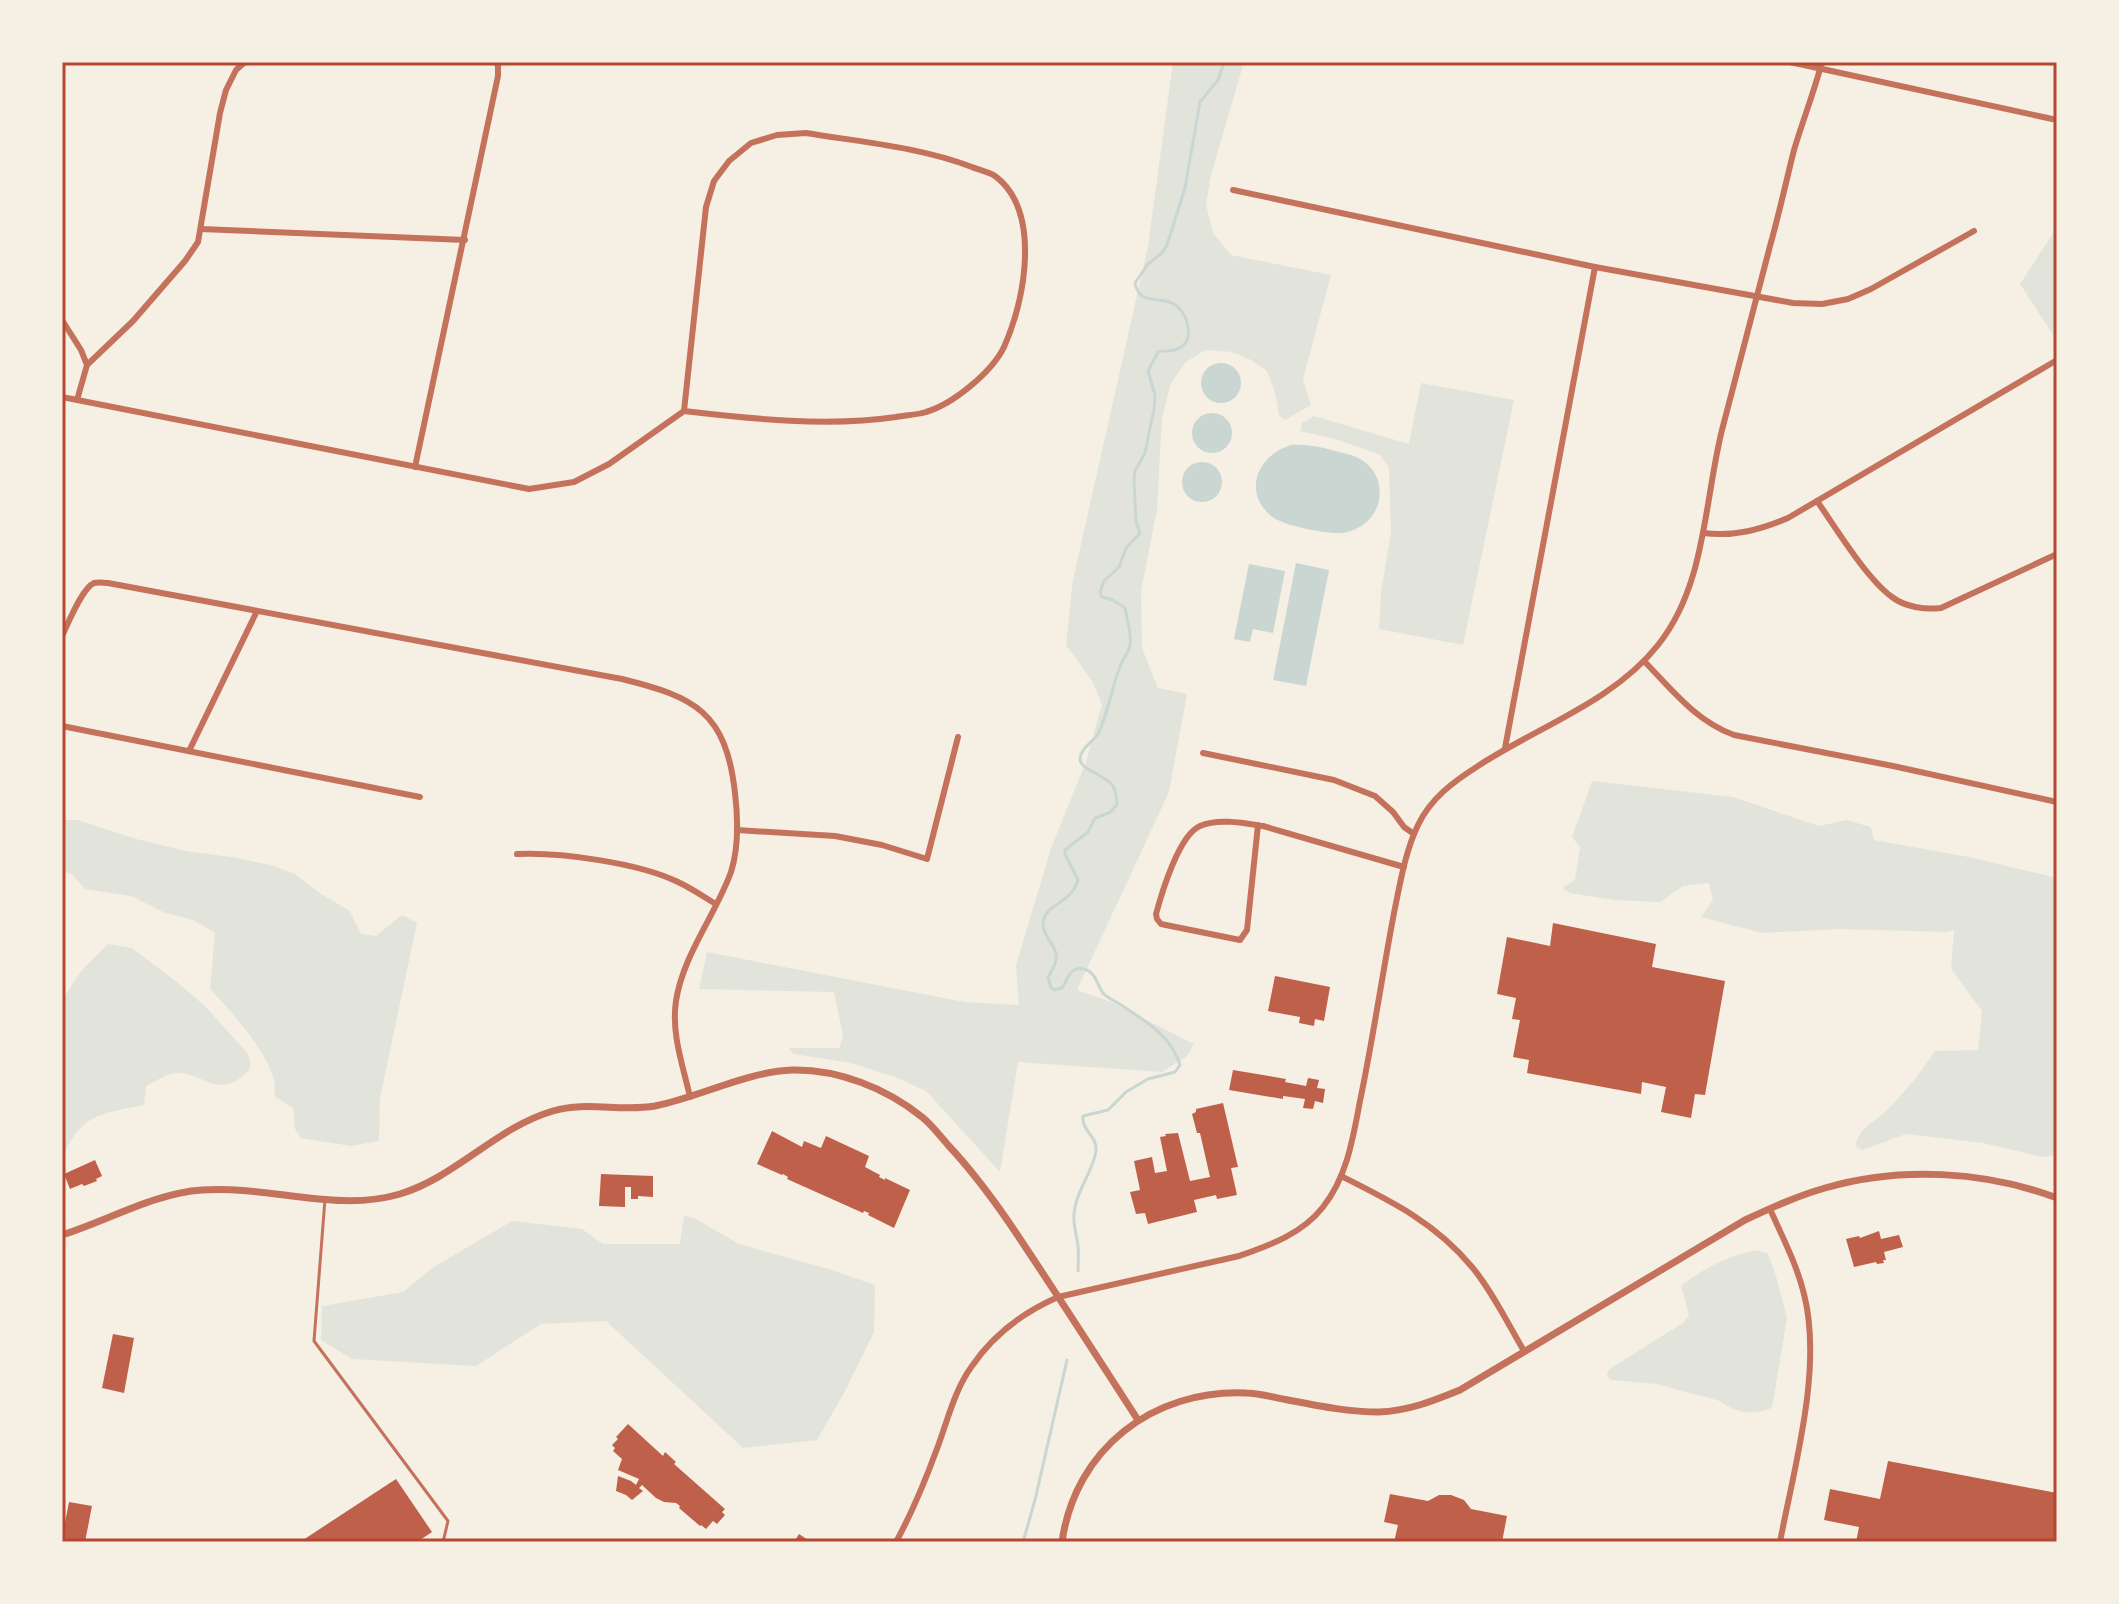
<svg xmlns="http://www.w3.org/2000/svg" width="2119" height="1604" font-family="Merriweather,serif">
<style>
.green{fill:#e2e4dc}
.water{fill:#c9d6d2}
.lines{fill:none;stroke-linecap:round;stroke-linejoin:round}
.stream{stroke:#c9d6d2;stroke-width:3}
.building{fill:#bf614a}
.service{stroke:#c5725c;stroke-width:3}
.minor{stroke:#c5725c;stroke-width:6}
.tertiary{stroke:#c5725c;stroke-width:7}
.neatline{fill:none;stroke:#b5482f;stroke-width:3}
</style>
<rect width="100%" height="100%" fill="#f6efe4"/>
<g class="green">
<path d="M1173,62H1244L1211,175L1206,204L1213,233L1231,255L1331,275L1303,379L1311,405L1285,420L1279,416L1275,392L1267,371L1251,360L1232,352L1205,350L1186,362L1171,383L1162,418L1157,510L1141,591L1142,648L1158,688L1187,694L1169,792L1077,990L1109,1001L1194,1044L1187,1056L1162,1072L1018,1062L1000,1172L926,1091L895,1077L851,1063L793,1054L789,1048H839L843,1036L834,992L699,989L707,952L965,1002L1019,1005L1016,965L1051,848L1086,762L1102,704L1092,681L1066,645L1073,580L1148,246Z"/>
<path d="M2057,227V341L2020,284Z"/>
<path d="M1421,383L1514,400L1463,645L1379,629L1381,592L1391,532L1389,468L1380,455L1339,440L1300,431L1302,423L1314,416L1409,444Z"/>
<path d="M1592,781L1733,797L1819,826L1846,820L1871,827L1874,840L1969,857L2057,878V1155L2042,1157L1983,1143L1906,1134L1862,1150L1855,1146C1862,1124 1872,1125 1887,1110C1905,1092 1921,1072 1935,1051L1978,1050L1982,1011L1951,969L1954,930L1946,932L1838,929L1762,933L1701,917L1713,900L1709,883L1683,886L1660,902L1614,900L1570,893L1562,888L1575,880L1580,847L1572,837Z"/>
<path d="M62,820H78L136,839L186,851L237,858L271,865L295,874L321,894L350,911L361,934L376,936L402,915L417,923L380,1098L379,1141L351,1146L301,1138L295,1129L293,1108L274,1096C283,1067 230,1010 210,989L215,933L193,920L163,912L131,896L85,889L73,875L62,871Z"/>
<path d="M108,944L132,948L178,983L206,1007L248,1054C252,1064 251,1070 243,1076C215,1098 203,1072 176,1073C167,1073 155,1082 146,1086L144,1105C100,1114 79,1114 62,1161V1000L82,970Z"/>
<path d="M684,1216L692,1217L739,1244L832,1270L875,1285L874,1332L844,1393L817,1440L743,1448L606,1321L541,1324L476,1366L352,1359L321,1340L322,1306L403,1292L432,1268L512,1221L582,1229L603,1244H680Z"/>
<path d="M1758,1250L1768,1254L1776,1276L1787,1318L1772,1408C1751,1415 1738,1414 1720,1401L1657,1384L1611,1380L1607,1376L1608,1370L1683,1323L1689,1315L1681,1286C1703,1268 1730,1255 1758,1250Z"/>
</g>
<g class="water">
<circle cx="1221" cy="383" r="20"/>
<circle cx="1212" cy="433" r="20"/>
<path d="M1291,445C1309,443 1333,450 1351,455C1394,469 1387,527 1342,533C1327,534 1283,526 1271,516C1242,491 1258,455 1291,445Z"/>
<circle cx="1202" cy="482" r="20"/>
<path d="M1296,563L1329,570L1306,686L1273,680Z"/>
<path d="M1249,564L1285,571L1273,633L1253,629L1250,642L1234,639Z"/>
</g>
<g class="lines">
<g class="stream">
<path d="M1078,1271C1078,1263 1079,1254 1078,1246C1076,1231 1071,1219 1076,1203C1080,1186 1095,1166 1096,1150C1097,1136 1081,1130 1083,1116L1108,1110L1126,1092L1148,1079L1175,1072L1180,1065C1172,1037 1147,1022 1124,1007C1118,1002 1108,999 1103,993C1097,985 1096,972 1084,969C1071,966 1068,977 1063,987L1055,990L1051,988L1048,978C1050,972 1055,967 1056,960C1059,945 1038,934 1044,918C1051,902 1071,903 1078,880L1065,854V850L1088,832L1095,818L1111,812L1117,804C1116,798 1116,791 1113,786C1106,775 1080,770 1080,759C1080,749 1093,742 1098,734C1109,712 1112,684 1122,662C1125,656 1129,652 1130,645C1132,634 1127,620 1125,608L1113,600L1102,597L1100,592L1104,581L1119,567L1126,548L1140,533L1136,521L1134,480L1135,471L1145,453L1154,409L1155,395L1148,371L1158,352C1164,350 1170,352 1177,349C1195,343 1189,317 1177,306C1163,294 1140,308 1135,283L1148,264L1162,253L1167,245L1185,188L1200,102L1218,80L1224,62"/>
<path d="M1023,1542L1035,1500L1067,1360"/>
</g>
</g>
<g class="building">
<path d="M1553,923L1656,944L1652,967L1725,981L1705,1095L1695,1094L1691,1118L1661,1112L1666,1087L1642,1082L1641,1094L1527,1073L1529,1060L1513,1057L1520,1020L1512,1019L1516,998L1497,994L1507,937L1550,946Z"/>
<path d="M1275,976L1330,987L1324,1021L1315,1019L1314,1026L1299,1023L1300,1017L1268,1011Z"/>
<path d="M1233,1070L1286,1079L1285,1082L1306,1086L1308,1078L1319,1080L1317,1088L1325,1089L1323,1103L1315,1101L1313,1109L1303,1108L1305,1099L1283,1096V1099L1229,1090Z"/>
<path d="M1223,1103L1238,1167L1231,1168L1237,1195L1217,1199L1216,1195L1194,1200L1197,1212L1148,1224L1145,1213L1136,1214L1130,1192L1140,1190L1134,1161L1152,1157L1155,1173L1167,1171L1160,1137L1166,1136L1165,1134L1178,1133L1190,1181L1210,1177L1200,1133H1197L1192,1114L1196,1112V1109Z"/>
<path d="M772,1131L802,1147L804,1141L821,1148L826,1136L869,1156L865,1167L880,1175L879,1177L885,1180V1178L910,1190L894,1228L868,1215L869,1213L864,1211L863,1213L787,1179L788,1177L783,1174L782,1175L757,1164Z"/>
<path d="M95,1160L102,1176L96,1179L97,1181L84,1186L82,1184L70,1189L64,1174Z"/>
<path d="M601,1174L653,1176V1197L638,1196V1199H631V1187H625V1207L599,1206Z"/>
<path d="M1879,1231L1881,1239L1899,1235L1903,1247L1884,1252L1886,1260H1883L1884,1263L1877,1264L1876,1262L1854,1267L1846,1239L1859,1236L1860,1238Z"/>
<path d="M113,1334L134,1338L124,1393L102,1388Z"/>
<path d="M628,1424L663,1456L665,1452L676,1462L674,1464L725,1509L722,1512L725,1515L717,1524L713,1521L706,1529L701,1525L700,1526L679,1508L680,1506L676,1503L664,1502L656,1498L642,1485L639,1488L643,1491L632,1500L626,1495L616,1491L618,1476L631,1481L636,1485L639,1479L618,1470L622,1459L613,1451L615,1448L612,1445L618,1439L616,1437Z"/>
<path d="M1888,1461L2057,1493V1542H1856L1859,1527L1824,1520L1830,1489L1880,1499Z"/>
<path d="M396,1479L432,1532L417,1542H304L303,1540Z"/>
<path d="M1390,1494L1428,1501L1439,1495H1451L1464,1500L1471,1509L1507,1516L1502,1542H1394L1398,1525L1384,1522Z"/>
<path d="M69,1502L92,1506L85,1542H69L70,1540L62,1538Z"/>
<path d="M799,1534L811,1542H794Z"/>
</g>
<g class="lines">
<path class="service" d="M325,1199L314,1341L448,1521L443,1542"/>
<g class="minor">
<path d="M1790,62L2057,120"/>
<path d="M806,133C861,142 920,147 972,167C979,170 989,172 995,176C1042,211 1025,301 1004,347C992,372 953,404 926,412C917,415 906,415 896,417C828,427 752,419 684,411L706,207L714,181L729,161L751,143L777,135Z"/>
<path d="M1233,190L1595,267L1793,303L1822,304L1848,299L1871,289L1974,231"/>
<path d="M201,229L465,240"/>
<path d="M62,320L81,350L87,365"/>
<path d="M62,397L529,489L574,482L609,464L684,411"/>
<path d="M77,400L87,365L133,321L185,261L198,242L220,113L226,90L236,70L245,62"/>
<path d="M415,467L498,76V66L496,62"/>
<path d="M1817,501C1836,528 1866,578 1892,597C1905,607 1925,610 1941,608L2057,554"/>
<path d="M1703,533C1733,537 1760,530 1788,518L2057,360"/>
<path d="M62,636C68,624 82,588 94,583C98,582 104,583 108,583L622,679C695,697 726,712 735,793C738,818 739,847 731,872C715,916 683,955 676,1001C671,1033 683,1066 690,1097"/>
<path d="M1645,662C1672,690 1696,721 1734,735L1893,766L2057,802"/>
<path d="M62,726L420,797"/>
<path d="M1505,748L1595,267"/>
<path d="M189,751L257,611"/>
<path d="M1203,753L1334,780L1375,796L1393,812L1404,827L1414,834"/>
<path d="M1258,825L1247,930L1240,940L1161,924L1157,919L1156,914C1162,892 1179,835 1200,826C1218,818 1244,823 1263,826L1404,867"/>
<path d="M737,830L835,836L882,845L927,859L958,737"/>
<path d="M517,854C560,852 639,863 678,882C691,888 704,897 716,904"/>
<path d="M1341,1176C1391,1201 1436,1223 1472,1267C1492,1291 1508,1324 1524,1351"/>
<path d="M1770,1209C1782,1236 1797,1265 1804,1294C1823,1368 1794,1468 1780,1542"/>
<path d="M896,1542C913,1511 926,1479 938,1446C948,1419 955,1389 972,1366C993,1335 1024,1312 1058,1297L1239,1256C1270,1245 1302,1234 1323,1207C1347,1177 1353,1138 1360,1101C1373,1039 1382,976 1394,913C1400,884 1405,852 1418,825C1431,798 1453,782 1478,766C1537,727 1613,702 1658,645C1706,585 1704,502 1722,430C1738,369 1754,307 1770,246C1779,214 1786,182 1794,150C1803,120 1814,92 1822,62"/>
</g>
<g class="tertiary">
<path d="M62,1235C107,1221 155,1193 202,1190C268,1185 336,1213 400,1194C456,1177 497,1127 553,1111C586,1101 621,1112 655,1106C700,1097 746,1072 792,1070C838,1069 886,1088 922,1117C932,1125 940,1136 948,1145C978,1177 1002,1211 1026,1248C1064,1305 1101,1363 1138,1420"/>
<path d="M1062,1542C1075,1449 1153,1389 1246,1393C1260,1393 1275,1398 1288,1400C1319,1406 1348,1412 1379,1412C1408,1411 1433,1401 1460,1390L1745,1220C1771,1208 1797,1196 1825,1188C1900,1166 1985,1171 2057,1198"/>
</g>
</g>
<rect width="2119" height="1604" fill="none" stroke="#f6efe4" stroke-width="128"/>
<rect x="64" y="64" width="1991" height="1476" class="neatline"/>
</svg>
